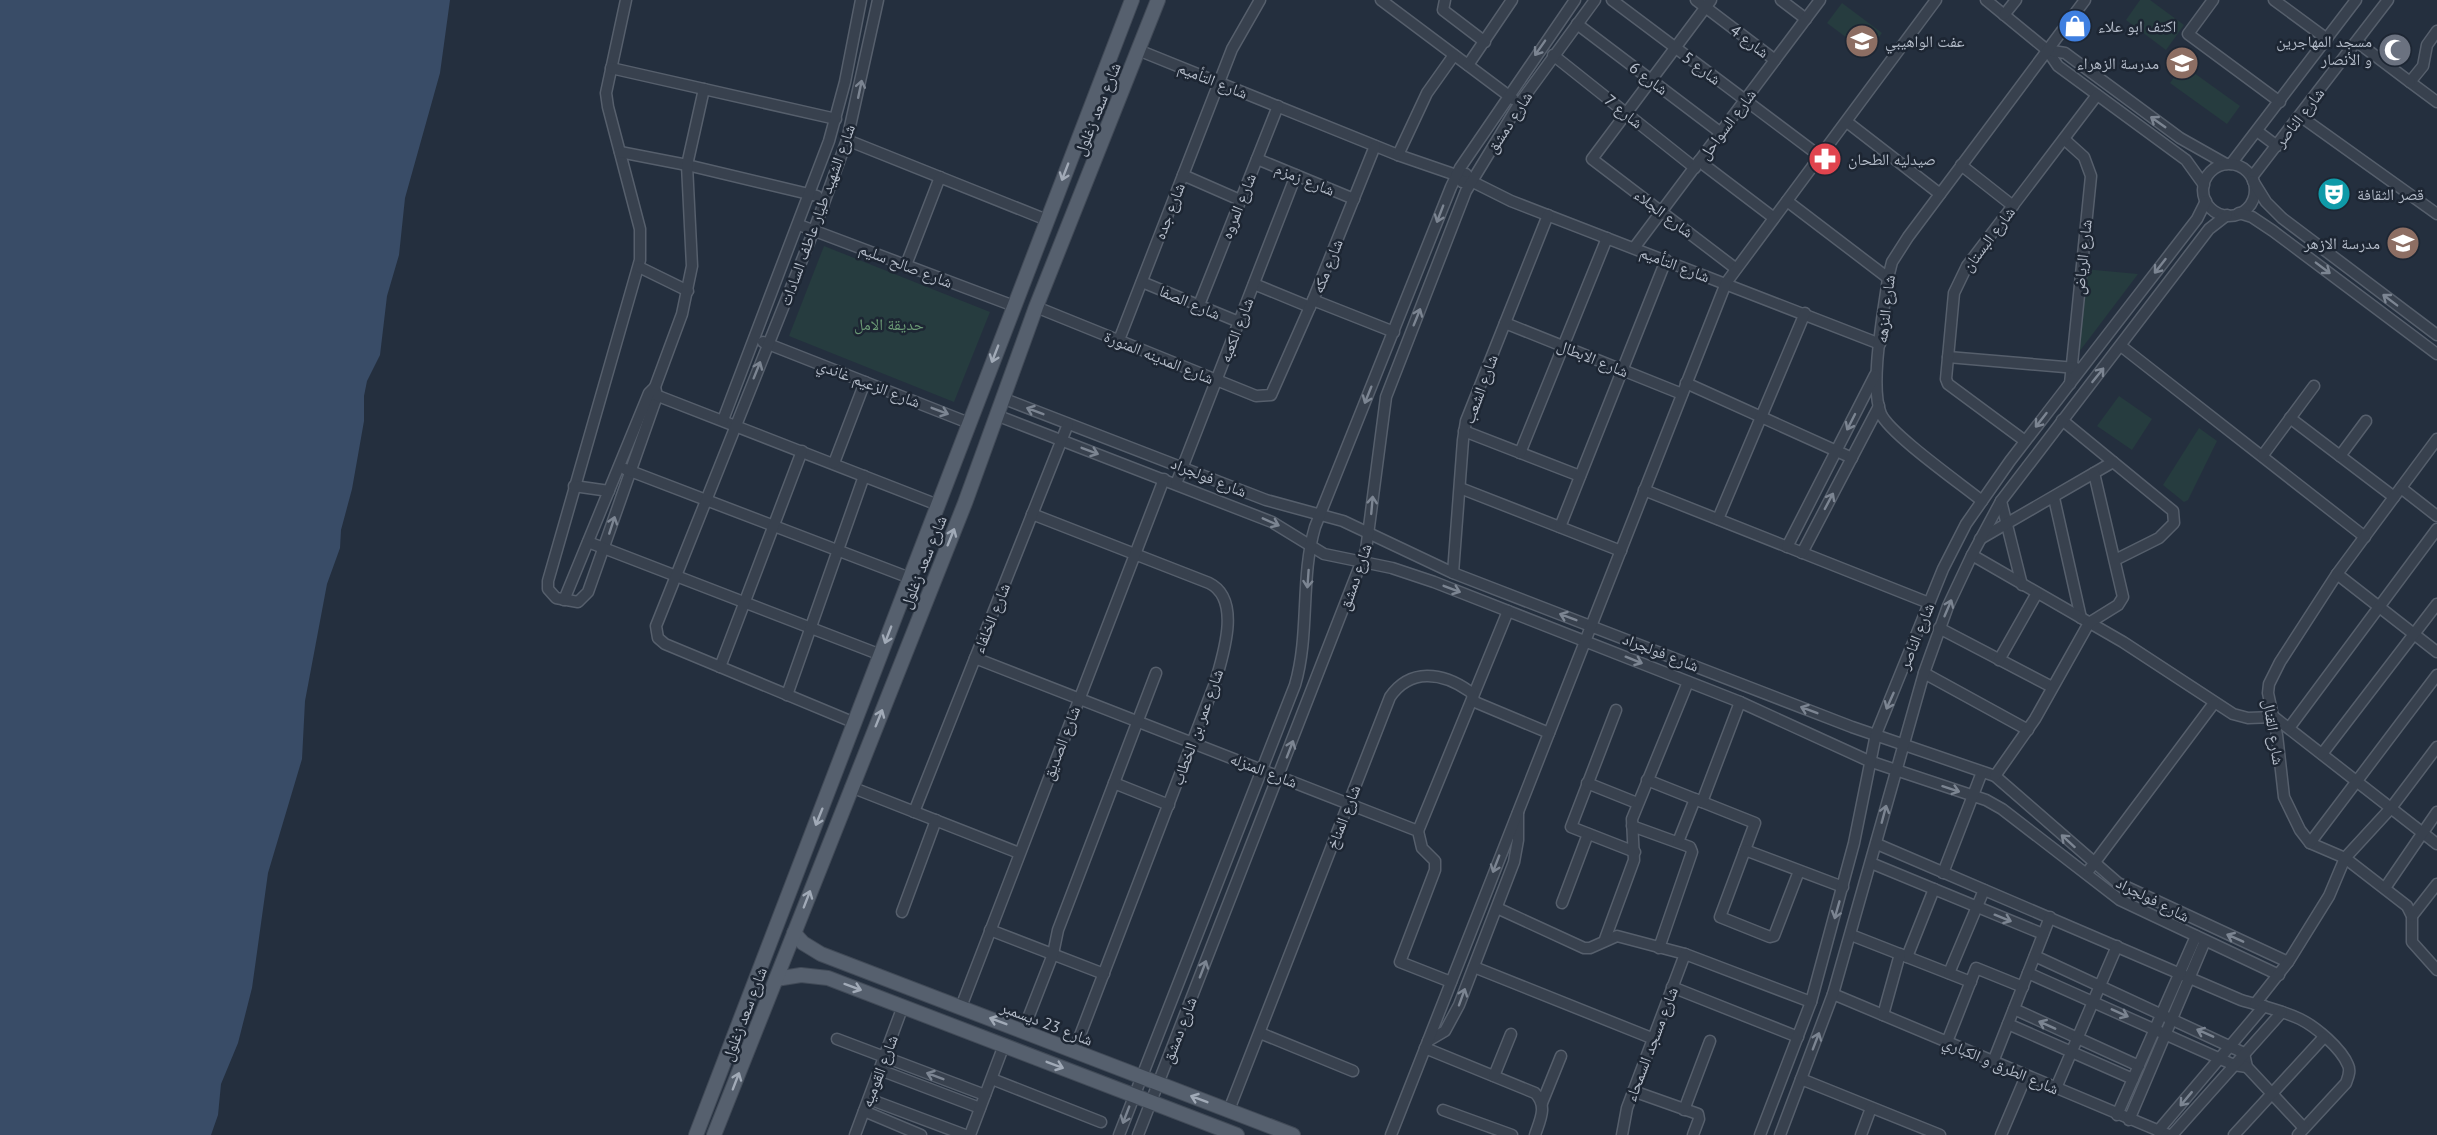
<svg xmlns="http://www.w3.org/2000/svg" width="2437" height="1135" font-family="'PT Sans','Noto Naskh Arabic',sans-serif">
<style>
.green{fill:#263c3f}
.water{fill:#394c67}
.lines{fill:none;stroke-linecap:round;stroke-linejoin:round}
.minor-casing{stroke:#565f6c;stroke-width:13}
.major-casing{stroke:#414a57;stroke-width:16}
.minor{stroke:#38414e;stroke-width:10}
.major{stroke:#56606e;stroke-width:14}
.oneway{stroke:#7c8592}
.oneway2{stroke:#a1aab7}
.labels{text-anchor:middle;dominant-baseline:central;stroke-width:5;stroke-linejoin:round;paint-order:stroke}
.poi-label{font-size:16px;fill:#b4bcc9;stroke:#1d2633;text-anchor:start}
.street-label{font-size:16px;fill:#b4bcc9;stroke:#1d2633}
.park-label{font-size:16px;fill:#6b9a76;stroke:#1d2633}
</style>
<rect width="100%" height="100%" fill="#242f3e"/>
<g class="green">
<path d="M2140,0H2150L2184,25L2166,50L2126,20Z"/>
<path d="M1842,3L1882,33L1867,53L1827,23Z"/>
<path d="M2183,65L2240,106L2227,124L2170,83Z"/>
<path d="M824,246L990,312L954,402L789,336Z"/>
<path d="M2084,269L2138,274L2076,356Z"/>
<path d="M2119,396L2152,419L2132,450L2097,426Z"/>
<path d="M2199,428L2217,441L2188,500L2184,502L2163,485Z"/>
</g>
<path class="water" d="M0,0H450L440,73L405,198L399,255L387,296L380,355L367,381L364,396V421L352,489L341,530L340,548L327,584L305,701L302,759L268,873L252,988L238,1043L221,1084L218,1115L211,1135H0Z"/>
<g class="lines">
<g class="minor-casing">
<g id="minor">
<path d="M626,0L606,93L608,107L640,229V260L548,581V589L556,598L578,602L588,592L657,396L655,387"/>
<path d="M1381,0L1513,99"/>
<path d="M1445,0L1443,10L1485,42"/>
<path d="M1612,0L1821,157"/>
<path d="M1696,0L1775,60"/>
<path d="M1711,0L1592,159L1735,268"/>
<path d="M1781,0L1806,19"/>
<path d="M1986,0L2047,50L2058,66L2186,160L2204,185"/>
<path d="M2213,0L2188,34L2280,102"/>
<path d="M2274,0L2327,39"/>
<path d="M2004,15L2016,0"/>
<path d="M1577,24L1721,133"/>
<path d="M2437,31L2427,45L2423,66L2410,82L2437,102"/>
<path d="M2357,42L2410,82"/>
<path d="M1138,50L1398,155L1456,175L1466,174L1471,181"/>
<path d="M2047,50L2065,53L2180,138L2226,164"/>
<path d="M1553,55L1695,168"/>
<path d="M1468,65L1512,0"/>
<path d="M611,68L836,119"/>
<path d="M2300,116L2437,214"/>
<path d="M1847,122L1940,194"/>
<path d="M2257,131L2277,146"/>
<path d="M2064,139L2084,157L2091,176L2070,384"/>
<path d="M847,140L1047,220"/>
<path d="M620,152L687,165L817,196"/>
<path d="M1398,155L1427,93L1454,55"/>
<path d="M1257,159L1354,199"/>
<path d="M1699,161L1774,218"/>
<path d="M2231,164L2356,0"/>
<circle cx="2229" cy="190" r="26"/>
<path d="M1961,165L2013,206"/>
<path d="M1183,175L1240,200"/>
<path d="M1456,175L1462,182L1471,181L1511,201L1880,344"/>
<path d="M2252,177L2388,0"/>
<path d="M2253,181L2266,202L2282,218L2437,335"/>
<path d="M1787,201L1888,278"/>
<path d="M2239,213L2252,217L2273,231L2437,354"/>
<path d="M799,225L1014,306"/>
<path d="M1634,248L1820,0"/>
<path d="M906,265L940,177"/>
<path d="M639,267L688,291"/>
<path d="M1142,282L1239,322"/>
<path d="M1254,284L1310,307"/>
<path d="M1313,300L1394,332"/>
<path d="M1199,305L1278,106"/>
<path d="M1036,307L1256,396L1271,395L1313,300L1375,146"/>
<path d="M1505,323L1682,394"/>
<path d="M1119,340L1232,49L1260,0"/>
<path d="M763,342L969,423"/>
<path d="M2121,346L2365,537"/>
<path d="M1948,357L2076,368"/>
<path d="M1686,383L1852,458"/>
<path d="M653,394L938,505"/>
<path d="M1002,398L1266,500L1343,521L1453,573L1852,727L1995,776L2118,883L2288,962"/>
<path d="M996,415L1272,522L1324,554L1392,568L1434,582L1740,702L1869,761L1986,800L2002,809L2120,900L2279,975"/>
<path d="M2290,418L2394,497"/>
<path d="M723,420L829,141L845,82L861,0"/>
<path d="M2062,420L2173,511L2174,523L2159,538L2115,560"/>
<path d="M1464,431L1580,476"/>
<path d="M2437,439L2337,574L2280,662L2269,684L2268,693L2277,735L2284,797L2300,830L2310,843L2345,858L2407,906L2412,916V942L2437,970"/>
<path d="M2025,441L1948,384L1946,379L1954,293L1967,266L2097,95"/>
<path d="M1520,453L1607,238"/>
<path d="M2263,455L2314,386"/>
<path d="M2340,456L2366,421"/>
<path d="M834,463L865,382"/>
<path d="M625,469L910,578"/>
<path d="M1176,484L1296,175"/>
<path d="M574,486L609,491"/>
<path d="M1460,488L1621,551"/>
<path d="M2401,488L2437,516"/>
<path d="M1644,490L1929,603"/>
<path d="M2054,498L2081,618"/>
<path d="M1982,501C1961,484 1890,434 1881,414C1869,386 1884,310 1888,278L1892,262L1908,237L2085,0"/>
<path d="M2001,501L2022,585"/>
<path d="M1032,514L1209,583C1242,599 1223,655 1215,683L1074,1051"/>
<path d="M1718,519L1805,313"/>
<path d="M1560,527L1666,260"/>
<path d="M1980,539L2113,462"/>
<path d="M588,542L881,655"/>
<path d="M1787,547L1875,375"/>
<path d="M1802,553L1879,406"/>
<path d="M1972,555L2123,642L2233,714L2248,718L2274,717L2437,844"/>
<path d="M1453,573L1463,440L1466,421L1548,215"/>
<path d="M2337,574L2437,652"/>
<path d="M564,600L649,393L655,387L682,314L692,266L687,165L704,89"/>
<path d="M1939,628L2052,687"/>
<path d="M975,658L1418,831L1422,848L1435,861V870L1400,962L1451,982"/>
<path d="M1999,660L2037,593"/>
<path d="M720,667L802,451"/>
<path d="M1924,673L2028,730"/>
<path d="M787,695L864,476"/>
<path d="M1616,710L1571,827L1635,852"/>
<path d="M855,723L665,644L658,638L656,626L814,230L847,140L878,0"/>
<path d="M2289,728L2437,529"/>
<path d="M2322,754L2437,604"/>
<path d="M1995,776L2035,719L2089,623L2118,605L2123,597L2094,473"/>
<path d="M1647,780L1755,823L1720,917L1770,937L1774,936L1799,871"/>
<path d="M1114,783L1169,805"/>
<path d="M1587,783L1637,803"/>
<path d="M851,787L1019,853"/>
<path d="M1702,802L1740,702"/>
<path d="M914,812L1068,424"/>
<path d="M1632,826L1690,847L1692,852L1659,948"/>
<path d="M1418,831L1508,611"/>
<path d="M1678,842L1695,799"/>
<path d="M2310,843L2437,675"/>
<path d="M1877,844L2241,1000C2261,1006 2281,1010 2300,1019C2316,1027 2341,1048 2348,1065C2351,1071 2348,1077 2346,1083L2298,1135"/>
<path d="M1745,850L1843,887"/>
<path d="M1871,863L2043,934"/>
<path d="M2089,870L2214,703"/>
<path d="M1943,873L1982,772"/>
<path d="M2385,888L2437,812"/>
<path d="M1562,903L1588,834"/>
<path d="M1497,908L1584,948H1590L1617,936L1685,954L1811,1002"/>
<path d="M902,912L936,820"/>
<path d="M2412,916L2437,884"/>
<path d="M990,930L1104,974"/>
<path d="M1851,935L1971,982"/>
<path d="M1605,939L1634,860L1632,819L1688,682"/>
<path d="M2035,956L2244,1053L2247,1067L2304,1128"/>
<path d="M1907,957L1934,889"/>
<path d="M1474,967L1654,1039"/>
<path d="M1949,973L1984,890"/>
<path d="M2028,973L2234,1065L2247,1067"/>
<path d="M1672,987L1798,1037"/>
<path d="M1833,994L2169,1135"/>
<path d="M2255,1004L2288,962L2329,896L2345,858L2391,808L2437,747"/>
<path d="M961,1007L1164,479"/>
<path d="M2014,1009L2139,1066"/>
<path d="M1883,1015L1900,954"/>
<path d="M2008,1024L2133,1079"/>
<path d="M1023,1031L1053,954L1058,930L1156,673"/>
<path d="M1260,1033L1353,1071"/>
<path d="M837,1039L985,1095"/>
<path d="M1428,1041L1445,1031L1459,1005L1514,862L1518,840V813"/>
<path d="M1947,1042L1976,968L2023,987"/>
<path d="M1425,1048L1535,1093C1548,1106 1540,1120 1535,1135"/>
<path d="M1993,1062L2050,917"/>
<path d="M880,1070L980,1108"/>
<path d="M1494,1076L1511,1034"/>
<path d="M992,1079L1101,1122"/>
<path d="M1801,1079L1940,1135"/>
<path d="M2056,1088L2117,946"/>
<path d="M1633,1091L1698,1114L1699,1119L1693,1135"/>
<path d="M869,1099L965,1135"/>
<path d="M1542,1103L1561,1056"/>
<path d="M1229,1110L1390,697C1410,668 1442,672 1469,691C1474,694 1472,698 1475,702L1549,733"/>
<path d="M1443,1110L1512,1135"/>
<path d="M1684,1110L1710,1041"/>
<path d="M864,1111L921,1135"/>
<path d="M2117,1115L2196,936"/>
<path d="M2129,1120L2205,941"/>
<path d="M2158,1131L2264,1006"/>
<path d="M855,1135L903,1006"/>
<path d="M970,1135L1004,1045"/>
<path d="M1119,1135L1295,685C1310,634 1300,578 1315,527L1451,187L1460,168L1575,0"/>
<path d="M1138,1135L1366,550L1386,397L1466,191L1519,104L1595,0"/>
<path d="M1391,1135L1726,283L1936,0"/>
<path d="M1622,1135L1627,1108L1685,954"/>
<path d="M1760,1135L1811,1002L1854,843L1876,734L1943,569L1966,524L2010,461L2197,219L2206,201"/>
<path d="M1780,1135L1833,994L1924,673L1948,606L1972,555L2001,501L2209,229L2227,215"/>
<path d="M1861,1135L1871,1108"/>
<path d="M2001,1135L2026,1076"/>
<path d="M2172,1135L2282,1012"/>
<path d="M2234,1135L2324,1037"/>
</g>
</g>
<g class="major-casing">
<g id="major">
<path d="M794,933L803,943L821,954L1293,1135"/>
<path d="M776,979L801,975L828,978L1237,1135"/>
<path d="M696,1135L1132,0"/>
<path d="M714,1135L965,503L1036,307L1158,0"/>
</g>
</g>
<use href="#minor" class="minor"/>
<use href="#major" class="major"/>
</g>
<defs><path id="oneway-shaft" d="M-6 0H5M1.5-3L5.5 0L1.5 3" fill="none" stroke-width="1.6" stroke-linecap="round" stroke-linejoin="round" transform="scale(1.5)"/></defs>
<g class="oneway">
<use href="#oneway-shaft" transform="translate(1540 48) rotate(125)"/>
<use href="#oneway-shaft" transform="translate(860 89) rotate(-78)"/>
<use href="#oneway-shaft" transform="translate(2158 122) rotate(-145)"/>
<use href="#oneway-shaft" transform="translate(1440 214) rotate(111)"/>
<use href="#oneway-shaft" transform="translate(2160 266) rotate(128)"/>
<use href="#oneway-shaft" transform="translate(2323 268) rotate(37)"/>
<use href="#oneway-shaft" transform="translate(2390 300) rotate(-143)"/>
<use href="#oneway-shaft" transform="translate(1417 317) rotate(-68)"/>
<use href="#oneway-shaft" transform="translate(757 370) rotate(-68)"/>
<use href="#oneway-shaft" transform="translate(2098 375) rotate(-51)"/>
<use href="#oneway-shaft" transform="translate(1368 395) rotate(112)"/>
<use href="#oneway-shaft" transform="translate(940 411) rotate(21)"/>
<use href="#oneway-shaft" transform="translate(1035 411) rotate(-159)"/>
<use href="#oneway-shaft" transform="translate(2041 420) rotate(128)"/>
<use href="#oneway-shaft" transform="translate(1851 422) rotate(117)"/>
<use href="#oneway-shaft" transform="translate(1090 451) rotate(21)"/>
<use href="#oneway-shaft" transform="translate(1829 501) rotate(-62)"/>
<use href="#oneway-shaft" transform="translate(1372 505) rotate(-85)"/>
<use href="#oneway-shaft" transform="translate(1271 522) rotate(24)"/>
<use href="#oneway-shaft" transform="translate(612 525) rotate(-72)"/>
<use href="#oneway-shaft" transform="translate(1308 579) rotate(94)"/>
<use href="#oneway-shaft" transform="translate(1452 589) rotate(21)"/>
<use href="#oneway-shaft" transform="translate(1948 608) rotate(-67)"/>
<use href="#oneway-shaft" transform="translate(1568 617) rotate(-159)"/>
<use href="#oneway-shaft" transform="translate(1634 660) rotate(22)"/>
<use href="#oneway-shaft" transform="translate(1890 701) rotate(114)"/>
<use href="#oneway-shaft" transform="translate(1809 710) rotate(-159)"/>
<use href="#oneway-shaft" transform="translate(1290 749) rotate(-69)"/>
<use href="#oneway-shaft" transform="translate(1951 789) rotate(18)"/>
<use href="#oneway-shaft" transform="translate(1884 814) rotate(-75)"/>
<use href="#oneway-shaft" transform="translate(2068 841) rotate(-138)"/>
<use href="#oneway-shaft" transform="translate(1496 864) rotate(111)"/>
<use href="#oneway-shaft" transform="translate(1837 910) rotate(106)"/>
<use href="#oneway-shaft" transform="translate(2003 918) rotate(22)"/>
<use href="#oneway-shaft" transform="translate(2235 938) rotate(-156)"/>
<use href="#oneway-shaft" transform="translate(1203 969) rotate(-69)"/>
<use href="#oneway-shaft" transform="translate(1462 997) rotate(-70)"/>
<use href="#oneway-shaft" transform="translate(2120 1013) rotate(24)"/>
<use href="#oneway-shaft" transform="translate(2047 1025) rotate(-156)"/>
<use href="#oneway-shaft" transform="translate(2205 1033) rotate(-156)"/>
<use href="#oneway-shaft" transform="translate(1816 1041) rotate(-69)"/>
<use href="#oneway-shaft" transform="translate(935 1076) rotate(-159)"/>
<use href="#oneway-shaft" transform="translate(2186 1099) rotate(130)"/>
<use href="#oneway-shaft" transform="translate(1126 1115) rotate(111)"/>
</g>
<g class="oneway2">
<use href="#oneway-shaft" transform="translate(1065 172) rotate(111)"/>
<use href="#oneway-shaft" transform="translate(995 354) rotate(111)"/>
<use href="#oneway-shaft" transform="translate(951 537) rotate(-68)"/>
<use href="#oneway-shaft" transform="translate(888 635) rotate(111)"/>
<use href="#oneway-shaft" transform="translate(879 718) rotate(-68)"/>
<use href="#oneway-shaft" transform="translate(819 817) rotate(112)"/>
<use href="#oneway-shaft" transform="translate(807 899) rotate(-69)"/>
<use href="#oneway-shaft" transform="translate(853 987) rotate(20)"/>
<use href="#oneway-shaft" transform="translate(998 1021) rotate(-159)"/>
<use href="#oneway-shaft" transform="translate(1055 1065) rotate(21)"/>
<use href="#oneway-shaft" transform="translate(736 1081) rotate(-69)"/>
<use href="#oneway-shaft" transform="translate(1199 1099) rotate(-159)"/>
</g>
<defs>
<g id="shop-disc" transform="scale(1.725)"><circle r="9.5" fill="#3f7fe0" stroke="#1d2633"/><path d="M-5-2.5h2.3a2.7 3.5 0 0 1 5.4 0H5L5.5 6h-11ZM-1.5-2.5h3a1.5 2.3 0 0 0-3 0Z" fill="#fff"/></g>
<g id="school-disc" transform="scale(1.725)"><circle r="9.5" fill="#8d6e63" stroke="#1d2633"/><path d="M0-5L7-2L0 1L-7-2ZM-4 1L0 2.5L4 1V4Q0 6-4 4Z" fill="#fff"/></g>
<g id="mosque-disc" transform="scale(1.725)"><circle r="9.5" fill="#6b7280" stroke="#1d2633"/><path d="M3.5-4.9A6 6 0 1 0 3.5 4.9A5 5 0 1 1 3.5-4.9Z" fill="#fff"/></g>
<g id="pharmacy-disc" transform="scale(1.725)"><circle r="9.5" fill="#e0444e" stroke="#1d2633"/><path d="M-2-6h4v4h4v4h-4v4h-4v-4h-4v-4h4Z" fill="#fff"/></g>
<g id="theatre-disc" transform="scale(1.725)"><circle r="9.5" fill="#0f9aa8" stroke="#1d2633"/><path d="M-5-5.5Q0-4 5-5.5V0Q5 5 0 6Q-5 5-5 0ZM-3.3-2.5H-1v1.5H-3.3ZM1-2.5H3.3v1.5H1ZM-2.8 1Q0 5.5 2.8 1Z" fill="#fff"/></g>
</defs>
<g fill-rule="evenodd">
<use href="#shop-disc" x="2075" y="26"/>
<use href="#school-disc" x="1862" y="41"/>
<use href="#mosque-disc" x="2395" y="50"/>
<use href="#school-disc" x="2182" y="63"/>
<use href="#pharmacy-disc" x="1825" y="159"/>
<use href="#theatre-disc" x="2334" y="194"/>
<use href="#school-disc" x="2403" y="243"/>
</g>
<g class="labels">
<g class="poi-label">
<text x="2098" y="26">اكتف ابو علاء</text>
<text x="1885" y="41">عفت الواهيبي</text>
<text x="2372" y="41" text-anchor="end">مسجد المهاجرين<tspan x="2372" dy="18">و الأنصار</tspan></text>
<text x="2159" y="63" text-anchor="end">مدرسة الزهراء</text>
<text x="1848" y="159">صيدليه الطحان</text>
<text x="2357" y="194">قصر الثقافة</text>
<text x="2380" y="243" text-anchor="end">مدرسة الازهر</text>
</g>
<g class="street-label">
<text transform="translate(1750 41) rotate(37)">شارع 4</text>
<text transform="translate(1702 68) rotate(37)">شارع 5</text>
<text transform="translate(1649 78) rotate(37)">شارع 6</text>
<text transform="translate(1213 80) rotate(22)">شارع التأميم</text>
<text transform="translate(1097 109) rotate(-68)">شارع سعد زغلول</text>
<text transform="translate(1624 111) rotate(39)">شارع 7</text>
<text transform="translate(2299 117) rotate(-52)">شارع الناصر</text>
<text transform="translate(1509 122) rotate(-57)">شارع دمشق</text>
<text transform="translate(1727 124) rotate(-53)">شارع السواحل</text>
<text transform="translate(1305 179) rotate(22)">شارع زمزم</text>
<text transform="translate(1238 206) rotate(-68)">شارع المروه</text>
<text transform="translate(1169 211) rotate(-69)">شارع جده</text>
<text transform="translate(1664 213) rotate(37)">شارع الجلاء</text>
<text transform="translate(817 215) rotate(-70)">شارع الشهيد طيار عاطف السادات</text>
<text transform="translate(1988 239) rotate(-53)">شارع البستان</text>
<text transform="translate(2082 257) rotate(-84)">شارع الرياض</text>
<text transform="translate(1675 264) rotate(21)">شارع التأميم</text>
<text transform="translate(906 265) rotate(21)">شارع صالح سليم</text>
<text transform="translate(1327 266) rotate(-68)">شارع مكه</text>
<text transform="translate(1190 302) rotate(23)">شارع الصفا</text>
<text transform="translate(1885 309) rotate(-83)">شارع النزهه</text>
<text transform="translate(1236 330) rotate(-69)">شارع الكعبه</text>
<text transform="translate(1159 357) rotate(22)">شارع المدينه المنورة</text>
<text transform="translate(1593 358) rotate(22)">شارع الابطال</text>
<text transform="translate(869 383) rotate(21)">شارع الزعيم غاندي</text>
<text transform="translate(1480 389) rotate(-70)">شارع الشعب</text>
<text transform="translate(1209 477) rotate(22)">شارع فولجراد</text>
<text transform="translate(923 562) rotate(-68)">شارع سعد زغلول</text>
<text transform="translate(1355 577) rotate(-71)">شارع دمشق</text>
<text transform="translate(991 618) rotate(-68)">شارع الخلفاء</text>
<text transform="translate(1916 636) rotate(-68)">شارع الناصر</text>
<text transform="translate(1661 652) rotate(21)">شارع فولجراد</text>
<text transform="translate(1197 727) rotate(-70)">شارع عمر بن الخطاب</text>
<text transform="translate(2274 732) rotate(81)">شارع القنال</text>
<text transform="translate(1061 743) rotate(-69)">شارع الصديق</text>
<text transform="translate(1264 770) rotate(21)">شارع المنزله</text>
<text transform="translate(1343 817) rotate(-69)">شارع المناخ</text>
<text transform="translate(2153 899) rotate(27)">شارع فولجراد</text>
<text transform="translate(744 1014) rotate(-69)">شارع سعد زغلول</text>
<text transform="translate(1047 1023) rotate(21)">شارع 23 ديسمبر</text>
<text transform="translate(1179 1030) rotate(-69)">شارع دمشق</text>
<text transform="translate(1651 1044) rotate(-69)">شارع مسجد السمحاء</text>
<text transform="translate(2001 1065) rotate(23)">شارع الطرق و الكباري</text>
<text transform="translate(879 1071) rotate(-69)">شارع القوميه</text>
</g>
<g class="park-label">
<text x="889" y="324">حديقة الامل</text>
</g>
</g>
</svg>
